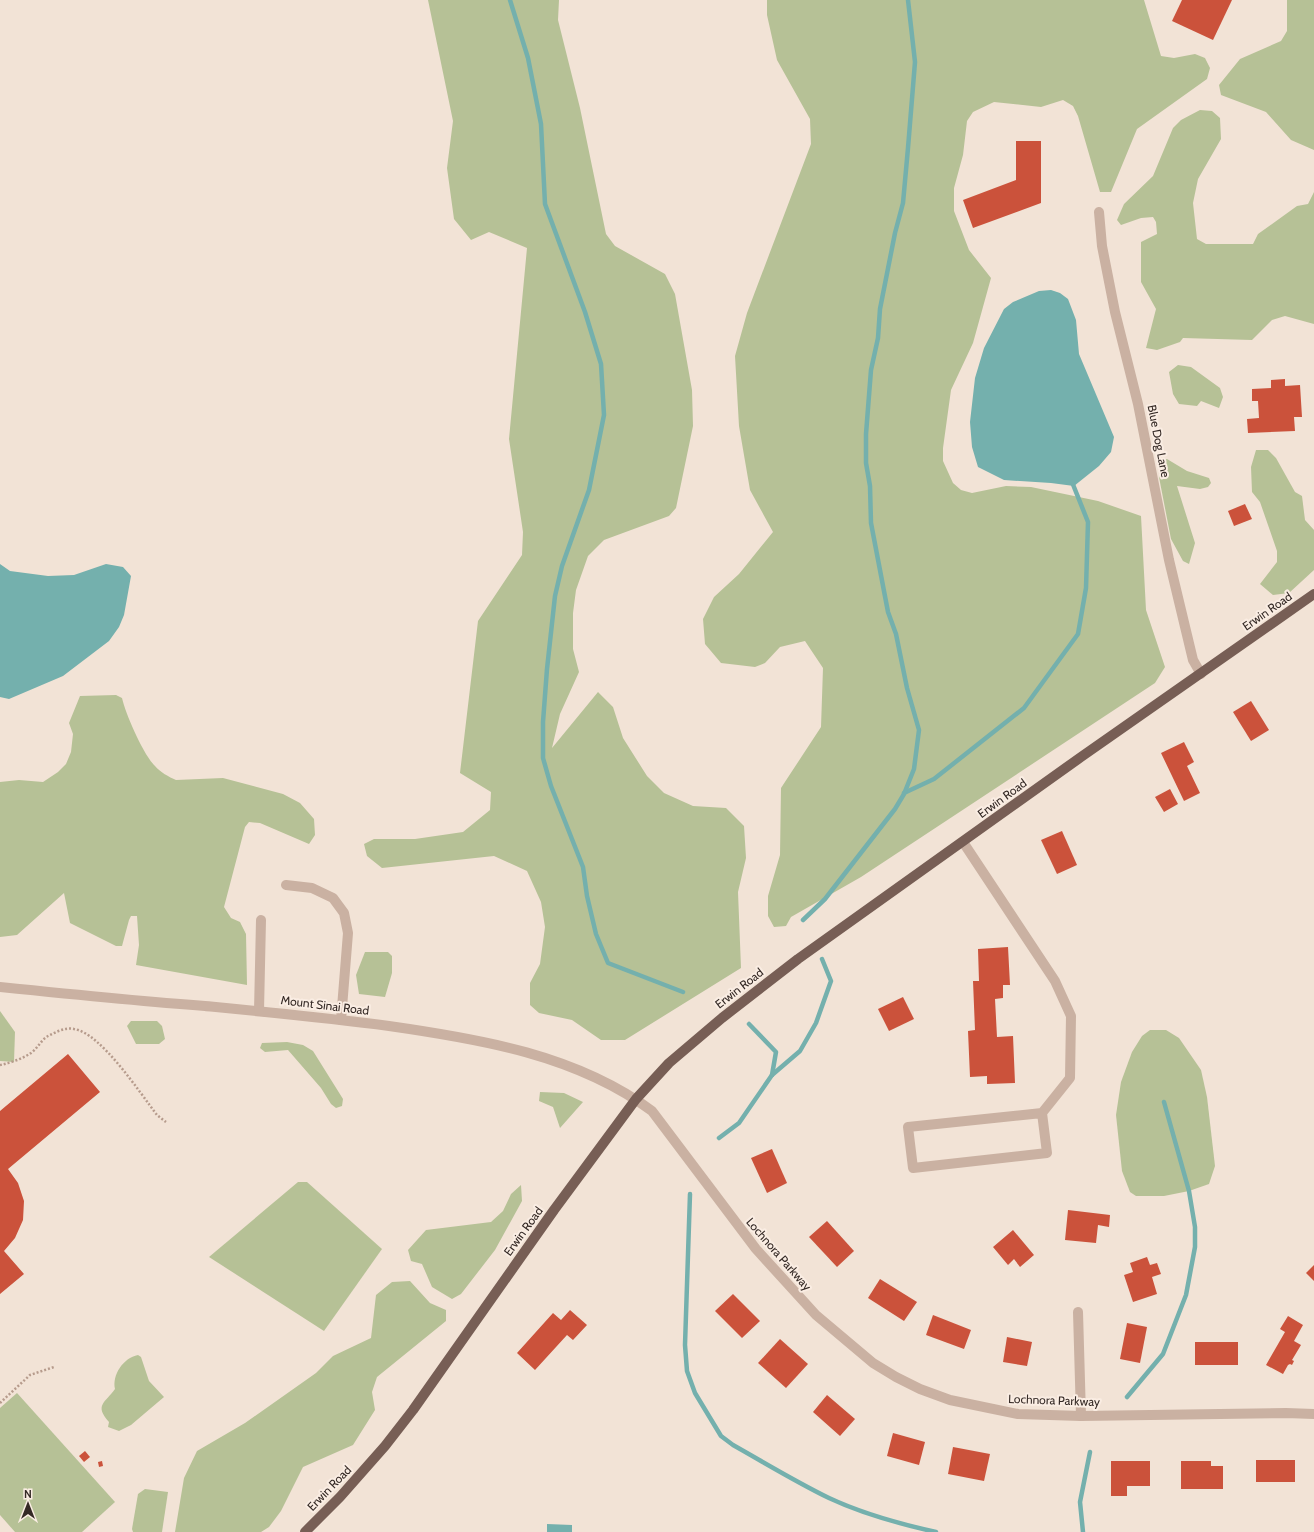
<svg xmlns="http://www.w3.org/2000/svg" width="1314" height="1532" font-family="Cabin,sans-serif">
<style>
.green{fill:#b6c196}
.water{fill:#74b0ad}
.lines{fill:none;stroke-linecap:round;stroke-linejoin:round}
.stream{stroke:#74b0ad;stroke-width:4.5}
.building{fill:#cb523b}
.path{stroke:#b69b8c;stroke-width:2.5;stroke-dasharray:2 2;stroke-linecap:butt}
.minor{stroke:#cab1a2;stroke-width:10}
.major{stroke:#775e55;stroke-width:10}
.labels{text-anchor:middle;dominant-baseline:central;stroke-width:4;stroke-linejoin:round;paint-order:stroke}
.street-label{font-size:12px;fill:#342925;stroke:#faede3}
</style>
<rect width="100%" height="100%" fill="#f2e3d6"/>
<g class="green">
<path d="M428,0H559L558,20L580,108L606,234L615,246L665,274L675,294L692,390L693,426L676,508L669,516L604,540L588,556L576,590L573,613V649L579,672L560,714L552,748L598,692L613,707L623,738L647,776L664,793L693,806L726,808L744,826L746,858L738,892L741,968L625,1040H601L572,1020L539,1013L530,1005V983L540,964L545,927L541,902L527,871L494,856L382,868L367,856L364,844L374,839H415L463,832L490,810L491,792L460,773L478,621L522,555L523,532L509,439L527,248L489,232L471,240L454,219L447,168L453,121Z"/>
<path d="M767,0H1144L1161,56L1174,58L1195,54L1205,58L1210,68L1207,79L1137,129L1111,192H1100L1078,116L1073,106L1063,100L1041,107L994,102L973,112L967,121L963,155L954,188V211L969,250L991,278L973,343L951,390L943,448V461L953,483L961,490L972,493L1006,486L1031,487L1098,501L1141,516L1146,610L1165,667L1155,683L861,877L791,917L786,926L774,927L768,916V896L780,855L781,788L821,727L823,668L805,641L780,647L765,663L755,667L721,663L705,644L703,619L714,597L739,574L773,532L750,490L739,426L735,356L747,313L811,144L810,119L777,60L767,15Z"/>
<path d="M1287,0H1314V150L1291,140L1266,112L1221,95L1219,85L1240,59L1281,41L1287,31Z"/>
<path d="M1200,110L1212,111L1220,118L1221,139L1198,179L1193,203L1197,239L1206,244H1253L1258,234L1297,206L1308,204L1314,192V324L1285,316L1272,320L1252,340L1183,338L1180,342L1157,350L1146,348L1156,309L1141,282V242L1157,234L1156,222L1153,217L1141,218L1121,225L1117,220L1124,204L1153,176L1173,128L1181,120Z"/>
<path d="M1178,365L1191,367L1220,388L1223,397L1219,408L1201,401L1197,406L1179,404L1173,394L1169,372Z"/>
<path d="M1256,450H1268L1276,458L1295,492L1302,496L1305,520L1314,530V570L1289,593L1273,595L1260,584L1277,562V551L1260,502L1252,492L1251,467Z"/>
<path d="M1167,459L1187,471L1209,478L1211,483L1208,487L1200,489L1177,486L1195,543L1189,564L1183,561L1171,539L1159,477L1162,460Z"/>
<path d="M116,695L122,698C126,715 143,754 155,766C160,772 169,777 176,780L223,778L283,794L300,803L314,819L315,835L309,844L260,823L249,822L245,827L224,907L231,918L240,922L246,934L247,985L136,965L139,945L137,916H131L129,920L122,946H116L70,923L64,893L17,935L0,937V782L19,780L43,782L58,772L66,764L71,752L73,734L69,723L80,696Z"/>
<path d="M365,952H388L392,956V973L385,997L359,994L356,975Z"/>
<path d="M0,1011L15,1032L14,1062L0,1061Z"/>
<path d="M131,1021H157L162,1026L165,1039L159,1044H136L127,1026Z"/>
<path d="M1150,1030H1166L1179,1038L1201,1070L1207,1097L1215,1166L1209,1184L1189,1191L1164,1196H1136L1130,1192L1122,1171L1116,1115L1121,1082L1132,1052L1142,1036Z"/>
<path d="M287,1042L303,1045L313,1051L343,1099L342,1106L336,1108L331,1104L321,1088L288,1050L265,1052L260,1048L262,1043Z"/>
<path d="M540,1092L564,1093L583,1102L560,1128L553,1107L539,1101Z"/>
<path d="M298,1182H307L382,1249L324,1331L209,1257Z"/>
<path d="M521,1185L522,1201L495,1250L461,1294L452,1299L432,1287L422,1264L411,1261L408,1250L426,1230L491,1222L503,1211L511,1194Z"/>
<path d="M410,1281L430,1303L446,1310V1321L377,1377L372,1392L375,1410L353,1445L303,1467L281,1511L269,1527L261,1532H175L184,1478L197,1451L245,1423L316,1373L333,1356L371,1338L376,1295L392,1282Z"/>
<path d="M138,1355L141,1357L149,1381L164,1397L131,1425L119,1431L108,1427L109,1422C94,1405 105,1403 115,1389C112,1375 123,1358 138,1355Z"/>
<path d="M17,1393L115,1502L82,1532H15L0,1515V1408Z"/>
<path d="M145,1489L168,1492L162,1532H133L132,1529L138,1494Z"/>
</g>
<g class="water">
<path d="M1051,290L1060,293L1068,299L1076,320L1079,354L1114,437L1111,452L1099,466L1074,486L1051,483L1004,480L978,467L972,447L970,422L975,378L984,348L1004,309L1013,302L1039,291Z"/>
<path d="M0,564L10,571L48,576L74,575L106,564L123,567L131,576L124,615L119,627L109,641L63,676L9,699L0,697Z"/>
<path d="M547,1524L572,1525V1532H547Z"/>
</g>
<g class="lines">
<g class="stream">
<path d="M510,0L528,58L541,124L545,204L585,312L601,364L604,415L589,490L562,566L555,596L547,669L543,722V758L551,786L583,867L587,896L596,934L608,963L683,992"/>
<path d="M904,793L934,779L1024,708L1078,634L1086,588L1088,522L1072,482"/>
<path d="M803,920L825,899L895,809L904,794L914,769L919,730L907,688L896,634L888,612L871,523L870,486L866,463V434L871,370L878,338L880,309L895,233L903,203L908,148L915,62L908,0"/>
<path d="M749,1024L776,1052L772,1075"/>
<path d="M719,1138L739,1123L772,1075L800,1051L816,1023L831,981L822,959"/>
<path d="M690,1194L685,1345L687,1371L695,1393L721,1436L733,1445C765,1463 796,1482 829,1498C863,1514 900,1524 936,1532"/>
<path d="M1127,1397L1163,1354L1186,1295L1195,1247V1227L1189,1191L1164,1102"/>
<path d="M1083,1532L1080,1502L1090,1452"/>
</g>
</g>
<g class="building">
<path d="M1182,0H1232L1213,40L1172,21Z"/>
<path d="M1016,141H1041V203L973,228L963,200L1016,180Z"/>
<path d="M1285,379V386L1300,385L1302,417H1294L1295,431L1248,433L1247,419L1259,418L1258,401H1252V389L1271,388V380Z"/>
<path d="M1245,504L1252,519L1234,526L1228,511Z"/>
<path d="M1251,701L1269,730L1251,741L1233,712Z"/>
<path d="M1184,742L1194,762L1187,766L1200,793L1184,801L1161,753Z"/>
<path d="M1170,789L1178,804L1164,812L1155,797Z"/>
<path d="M1062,831L1077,865L1057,874L1041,840Z"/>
<path d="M1008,947L1010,985H1003V998L995,999L997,1037L1013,1036L1015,1083L987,1084V1076L970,1077L968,1031L975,1030L973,981H979L978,949Z"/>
<path d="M903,997L914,1019L889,1031L878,1009Z"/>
<path d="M68,1054L100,1092L8,1169L18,1183L24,1201L23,1220L15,1238L4,1251L24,1274L0,1294V1111Z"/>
<path d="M772,1149L787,1183L767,1193L751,1158Z"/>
<path d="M1068,1210L1110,1215L1109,1227L1098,1225L1096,1243L1065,1240Z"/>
<path d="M827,1221L854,1251L837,1267L809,1237Z"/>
<path d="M1013,1230L1034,1255L1020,1267L1014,1259L1008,1265L993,1247Z"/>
<path d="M1147,1257L1150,1265L1157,1263L1161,1274L1152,1277L1157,1294L1133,1302L1124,1275L1133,1272L1130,1263Z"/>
<path d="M1314,1265V1281L1306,1273Z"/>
<path d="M880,1279L917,1302L904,1321L868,1298Z"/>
<path d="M733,1294L760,1321L742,1338L715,1311Z"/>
<path d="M570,1310L587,1325L573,1340L567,1335L535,1370L517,1353L553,1313L561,1320Z"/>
<path d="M933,1315L971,1330L964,1349L926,1335Z"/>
<path d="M1288,1316L1303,1325L1294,1341L1301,1345L1292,1360L1294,1361L1292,1365L1290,1364L1288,1365L1283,1374L1266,1365L1285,1332L1280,1329Z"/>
<path d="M1127,1323L1147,1327L1140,1363L1120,1359Z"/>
<path d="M1007,1337L1032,1342L1027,1366L1003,1362Z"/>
<path d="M780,1339L808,1364L786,1388L758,1363Z"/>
<rect x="1195" y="1342" width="43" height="23"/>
<path d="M827,1395L855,1419L840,1436L813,1412Z"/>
<path d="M893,1433L925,1442L919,1465L887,1456Z"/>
<path d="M953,1447L990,1454L984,1481L948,1474Z"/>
<path d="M85,1451L90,1457L84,1462L79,1456Z"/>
<rect x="1256" y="1460" width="39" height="22"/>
<path d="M102,1461L103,1466L99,1467L98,1462Z"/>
<path d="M1111,1461H1150V1486H1127V1496H1111Z"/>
<path d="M1181,1461H1211V1466H1223V1489H1181Z"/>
</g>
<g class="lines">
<g class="path">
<path d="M0,1065C10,1063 22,1059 31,1053C38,1048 41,1040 48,1036C56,1032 65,1027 74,1029C101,1033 140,1093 157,1115L166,1122"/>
<path d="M0,1403L30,1375L54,1367"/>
</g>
<g class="minor">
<path d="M1099,212L1102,246L1115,312L1138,404L1169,560L1193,660L1201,674"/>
<path d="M963,842L1055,981L1071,1016L1070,1078L1042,1113L908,1127L913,1168L1047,1153L1042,1113"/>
<path d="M286,885L312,888L333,898L344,913L348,933L341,1020"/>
<path d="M0,987C68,994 136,1001 205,1006C266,1012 328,1018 389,1026C480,1039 577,1055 652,1111L756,1249L816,1315L873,1363L896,1377L920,1389L950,1400L1018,1414L1081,1416L1286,1413L1314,1414"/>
<path d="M259,1011L261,920"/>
<path d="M1078,1312L1081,1416"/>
</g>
<path class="major" d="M305,1532L340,1497L385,1446L413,1410L554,1210L636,1099L669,1063L722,1018L798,959L1081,757L1314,594"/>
</g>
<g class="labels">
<g class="street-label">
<text transform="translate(1159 441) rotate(79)">Blue Dog Lane</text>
<text transform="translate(1267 611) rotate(-35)">Erwin Road</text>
<text transform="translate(1002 798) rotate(-36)">Erwin Road</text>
<text transform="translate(739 988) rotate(-38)">Erwin Road</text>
<text transform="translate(325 1005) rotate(7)">Mount Sinai Road</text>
<text transform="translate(523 1231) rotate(-54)">Erwin Road</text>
<text transform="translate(779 1254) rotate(49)">Lochnora Parkway</text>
<text transform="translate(1054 1400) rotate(2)">Lochnora Parkway</text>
<text transform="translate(329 1488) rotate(-46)">Erwin Road</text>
</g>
</g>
<g transform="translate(28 1504)" stroke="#faede3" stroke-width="3" paint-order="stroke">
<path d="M0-3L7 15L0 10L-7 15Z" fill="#342925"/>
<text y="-6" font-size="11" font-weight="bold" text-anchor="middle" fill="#342925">N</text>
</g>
</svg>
